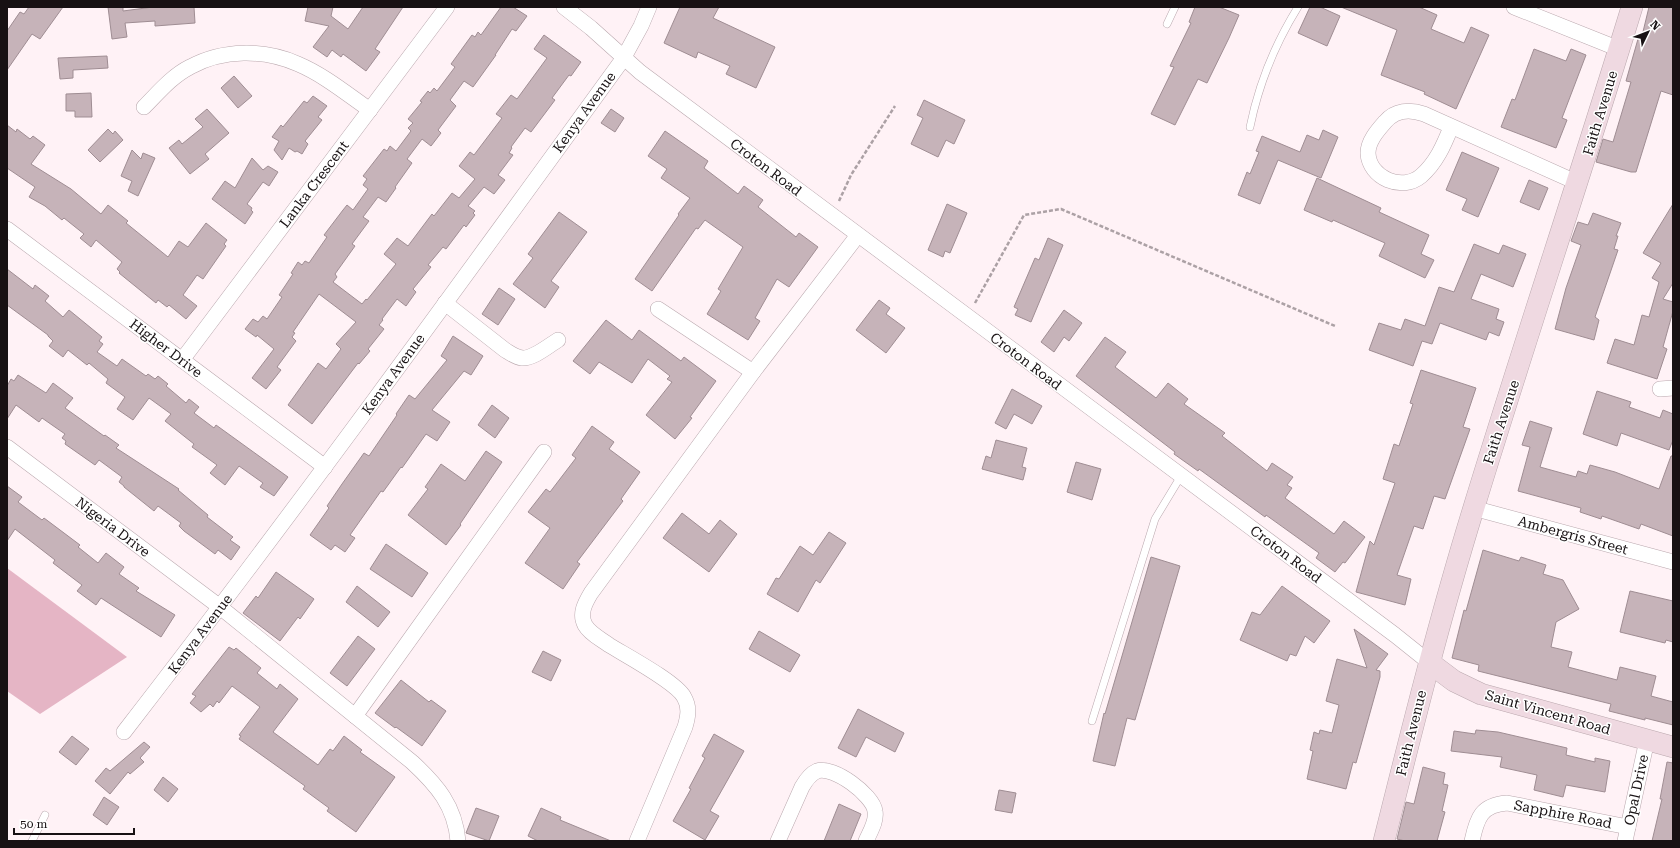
<svg xmlns="http://www.w3.org/2000/svg" width="1680" height="848" font-family="'Roboto Serif',serif">
<style>
.forest{fill:#e5b5c5}
.building{fill:#c6b3b9;stroke:#9f8d93}
.lines{fill:none;stroke-linecap:round;stroke-linejoin:round}
.lane-casing{stroke:#baa8ae;stroke-width:8}
.street-casing{stroke:#baa8ae;stroke-width:16}
.secondary-casing{stroke:#baa8ae;stroke-width:22}
.path{stroke:#aca1a5;stroke-width:2.5;stroke-dasharray:4 2;stroke-linecap:butt}
.lane{stroke:#fff;stroke-width:7}
.street{stroke:#fff;stroke-width:15}
.secondary{stroke:#efd9e1;stroke-width:21}
.labels{text-anchor:middle;dominant-baseline:central;stroke-width:3;stroke-linejoin:round;paint-order:stroke}
.street-label{font-size:14px;fill:#171113;stroke:#fff}
</style>
<rect width="100%" height="100%" fill="#fff2f6"/>
<path class="forest" d="M7,568L127,657L40,714L7,691Z"/>
<g class="building">
<path d="M29,7H63L40,39L32,34L7,70V31L20,12L24,14Z"/>
<path d="M108,7H123V11L153,7H194L195,23L155,26V21L125,23L127,37L112,39Z"/>
<path d="M308,7H333L331,16L348,29L363,7H403L375,49L380,52L366,71L343,54L341,57L332,50L327,57L313,47L329,26L305,21Z"/>
<path d="M501,7H513L527,16L516,31L512,29L495,55H496L473,87L464,81L450,100L456,106L438,130L441,133L431,146L422,139L407,159L412,163L395,187L396,188L386,202L378,197L363,217L369,221L352,244L355,246L335,274L337,277L333,282L362,304L366,299L367,300L396,264L384,254L397,238L408,246L432,214L434,216L452,193L459,198L475,179L459,166L470,152L474,155L502,118L496,114L511,95L517,99L547,58L534,49L544,35L581,62L571,76L569,75L552,98L555,100L531,132L525,128L511,147L512,148L509,153L513,155L498,175L505,180L494,194L484,187L468,206L475,211L473,213L475,215L466,227L464,225L446,249L443,247L428,265L431,267L413,289L416,292L406,306L397,299L382,319L383,320L379,325L384,329L368,349L370,351L359,364L358,363L312,424L288,405L318,363L326,369L341,349L336,344L356,322L319,294L293,332L295,333L292,337L296,341L277,367L281,370L266,389L252,378L274,349L257,335L256,337L245,329L253,319L258,322L263,316L267,319L282,297L279,295L293,274L291,273L298,262L302,265L305,261L309,263L327,237L324,235L343,210L347,205L353,210L368,189L363,185L367,179L363,176L384,149L387,151L390,146L396,151L411,131L408,128L413,123L408,119L422,102L420,101L428,91L430,93L434,88L437,91L455,67L451,64L472,35L475,37L478,32L481,35Z"/>
<path d="M680,7H719L713,18L775,47L756,88L726,74L730,66L698,52L696,58L664,43Z"/>
<path d="M1195,7H1219L1239,15L1229,38L1207,83L1198,79L1175,125L1151,114L1174,67L1170,66L1191,23L1189,22Z"/>
<path d="M1310,7H1320L1340,16L1327,46L1298,33Z"/>
<path d="M1341,7H1419L1437,15L1431,29L1464,43L1471,27L1489,35L1456,109L1424,94L1425,92L1381,75L1397,30Z"/>
<path d="M1649,7H1673V95L1661,91L1636,172H1631L1596,162L1603,139L1613,142L1631,82L1626,81L1638,39L1641,40Z"/>
<path d="M1534,49L1566,61L1571,49L1586,55L1562,118L1567,120L1556,148L1501,127L1512,99L1515,100Z"/>
<path d="M107,56L108,68L73,70V78L60,79L58,58Z"/>
<path d="M234,76L252,96L238,108L221,88Z"/>
<path d="M91,93L92,117H75V111H66V94Z"/>
<path d="M313,96L327,106L318,117L322,120L305,141L308,144L302,154L297,151L295,152L289,148L282,160L274,150L279,141L272,137L281,125L283,127L304,101L307,103Z"/>
<path d="M924,100L965,120L954,144L946,140L938,157L911,144L923,118L917,115Z"/>
<path d="M207,109L229,133L205,154L209,159L190,174L169,148L179,140L182,144L203,127L195,119Z"/>
<path d="M611,109L624,118L615,132L601,123Z"/>
<path d="M7,125L16,132L17,129L30,139L33,136L45,145L31,164L71,189L101,214L108,205L128,221L126,223L168,257L179,241L188,247L206,223L227,240L224,244L226,246L203,279L197,275L183,295L197,306L186,319L169,305L167,307L158,300L156,303L119,273L120,272L117,269L122,262L96,240L91,247L80,238L84,234L64,218L62,220L45,206L29,197L35,187L7,168Z"/>
<path d="M108,129L113,134L115,131L123,140L100,162L88,150Z"/>
<path d="M1323,130L1338,137L1321,178L1278,160L1260,204L1238,195L1247,172L1250,174L1259,152L1256,151L1262,136L1300,152L1307,135L1319,140Z"/>
<path d="M665,131L708,161L704,168L738,194L744,186L763,200L758,207L796,237L799,233L818,247L789,287L777,279L755,318L760,321L748,340L707,314L721,291L718,289L743,247L705,220L698,229L696,228L652,291L635,279L679,215L678,214L690,198L661,178L667,169L648,156Z"/>
<path d="M132,150L141,159L143,153L155,158L138,196L128,191L132,181L121,176Z"/>
<path d="M1462,152L1499,168L1478,217L1462,210L1467,199L1446,190Z"/>
<path d="M252,158L263,170L268,166L278,172L269,186L263,182L247,204L252,208L251,210L253,212L245,224L212,199L225,181L235,188Z"/>
<path d="M1317,178L1381,208L1379,212L1429,235L1421,254L1434,260L1425,278L1379,256L1385,243L1333,220L1332,222L1304,210Z"/>
<path d="M1529,180L1548,188L1539,210L1520,202Z"/>
<path d="M947,204L967,213L950,253L945,251L943,257L928,250Z"/>
<path d="M1673,204V283L1663,299L1673,302V311L1663,347L1667,349L1657,379L1607,363L1615,339L1634,345L1642,315L1649,317L1659,282L1652,278L1661,263L1643,253Z"/>
<path d="M559,212L587,232L551,281L559,287L545,308L513,284L533,258L528,254Z"/>
<path d="M1593,213L1621,223L1616,236H1618L1614,249L1618,250L1595,317L1599,320L1594,340L1555,329L1566,288L1581,245L1571,241L1578,222L1588,225Z"/>
<path d="M1048,238L1063,245L1031,322L1015,315L1018,309L1014,307L1035,258L1039,260Z"/>
<path d="M1474,244L1499,254L1503,245L1526,254L1513,287L1481,274L1471,299L1499,309L1496,319L1504,322L1499,336L1489,332L1486,340L1440,323L1432,344L1422,341L1413,366L1369,350L1379,323L1401,330L1405,319L1425,326L1439,287L1454,292Z"/>
<path d="M7,269L33,289L35,285L49,296L45,301L63,317L69,310L102,337L99,341L103,344L97,352L117,366L122,359L146,376L148,374L155,379L158,376L168,384L166,386L186,403L189,399L199,407L194,413L214,428L216,425L288,477L274,496L260,487L263,483L239,466L225,485L210,473L217,465L192,447L194,444L165,421L171,414L149,398L133,420L117,409L125,397L106,383L108,379L89,363L87,365L68,350L63,357L49,346L53,341L48,336V335L7,305Z"/>
<path d="M499,288L515,299L498,325L482,314Z"/>
<path d="M879,300L890,308L886,314L905,328L886,353L856,330Z"/>
<path d="M1064,310L1082,323L1069,341L1064,337L1054,352L1041,342Z"/>
<path d="M606,320L632,340L639,330L681,361L684,357L716,381L690,417L692,418L675,439L646,415L672,382L667,379L670,376L648,359L632,383L599,362L590,374L573,361Z"/>
<path d="M453,336L483,356L471,375L464,371L432,410L450,422L437,441L426,434L402,468L401,467L383,492L381,491L350,535L355,538L345,552L335,545L331,550L310,535L329,508L327,506L342,484L364,453L369,456L397,415L396,414L409,395L415,399L447,360L441,356Z"/>
<path d="M1105,337L1126,352L1115,367L1156,398L1168,383L1188,399L1184,404L1225,433L1222,436L1267,471L1272,463L1293,477L1287,485L1292,488L1285,498L1334,534L1344,521L1365,537L1345,563L1343,562L1335,572L1316,558L1319,553L1266,515L1265,517L1199,469L1198,471L1174,454L1175,452L1076,376Z"/>
<path d="M1421,370L1476,388L1463,427L1470,429L1445,499L1434,496L1423,529L1414,526L1397,575L1411,579L1405,605L1356,592L1370,541L1374,545L1395,483L1383,479L1394,444L1399,446L1413,404L1410,403Z"/>
<path d="M18,375L46,393L53,383L73,398L65,408L104,436L105,435L119,445L116,448L179,489L178,490L208,515L207,517L233,537L230,540L240,547L231,560L218,550L215,554L184,531L179,526L181,523L158,506L154,511L124,487V486L119,482L122,477L99,460L95,465L65,444L66,441L62,438L65,434L42,418L39,422L16,405L7,419V386L11,379L14,381Z"/>
<path d="M1012,389L1042,406L1032,424L1014,414L1006,429L995,423Z"/>
<path d="M1597,391L1631,402L1629,407L1660,418L1663,410L1673,414V440L1669,450L1621,433L1617,446L1583,434Z"/>
<path d="M492,405L509,418L495,438L478,425Z"/>
<path d="M1530,421L1552,428L1540,467L1576,477L1578,471L1587,474L1590,465L1615,472L1659,489L1671,456H1673V536L1641,524L1639,529L1602,516L1601,519L1580,512L1581,508L1518,491L1530,447L1522,445Z"/>
<path d="M592,426L614,442L609,449L640,472L621,499L623,501L577,562L580,564L563,589L525,563L550,528L528,512L546,489L550,492L576,458L572,455Z"/>
<path d="M996,440L1027,448L1022,467L1026,468L1023,480L982,469L986,456L991,458Z"/>
<path d="M486,451L502,462L460,524L461,525L446,545L408,515L428,489L425,487L441,464L465,481Z"/>
<path d="M1076,462L1101,469L1092,500L1067,492Z"/>
<path d="M7,486L22,497L18,502L42,520L44,518L80,545L78,547L98,563L106,553L124,567L119,574L139,588L136,591L175,615L161,637L101,598L96,605L77,591L82,585L53,563L55,560L15,529L7,541Z"/>
<path d="M682,513L709,534L720,520L737,534L709,572L663,538Z"/>
<path d="M829,532L846,543L820,583L816,580L798,612L767,594L776,578L779,579L800,546L813,555Z"/>
<path d="M386,544L428,573L412,597L370,569Z"/>
<path d="M1483,550L1519,561L1521,557L1546,565L1543,574L1563,580L1579,609L1556,622L1551,647L1572,652L1568,667L1617,680L1620,667L1656,676L1651,696L1673,702V725L1645,718V720L1609,711L1611,704L1478,671L1479,665L1452,658L1464,610L1466,611Z"/>
<path d="M1151,557L1180,566L1135,720L1127,718L1115,766L1093,761L1104,713L1105,714Z"/>
<path d="M276,572L314,599L300,619L298,617L280,641L243,613L256,596L258,598Z"/>
<path d="M357,586L390,612L378,627L346,602Z"/>
<path d="M1282,586L1330,621L1314,643L1305,636L1296,656L1290,654L1287,661L1240,640L1252,612L1260,615Z"/>
<path d="M1630,591L1673,601V642L1666,640L1665,643L1620,632Z"/>
<path d="M1354,629L1388,654L1376,670L1380,671V677L1356,763L1353,762L1346,789L1307,779L1313,751L1310,750L1314,732L1319,734L1320,730L1332,733L1339,705L1326,701L1337,659L1367,668Z"/>
<path d="M759,631L800,655L790,672L749,649Z"/>
<path d="M358,636L375,649L347,686L330,673Z"/>
<path d="M229,647L234,650L236,648L261,668L257,673L277,689L280,684L298,699L273,732L318,765L330,749L333,751L344,736L362,750L360,752L395,777L356,832L327,811L329,808L303,789L305,786L239,739L241,736L239,735L260,707L232,686L219,703L217,701L213,707L210,704L201,712L190,703L196,696L192,694Z"/>
<path d="M543,651L561,660L551,681L532,672Z"/>
<path d="M401,680L429,702L431,700L446,711L422,746L396,727L395,728L375,713Z"/>
<path d="M858,709L904,733L895,752L866,737L856,757L838,748Z"/>
<path d="M1476,730L1498,732L1567,748L1566,755L1595,762V758L1610,761L1605,792L1566,785L1563,797L1534,790L1537,775L1500,767L1502,757L1451,751L1454,731L1475,734Z"/>
<path d="M714,734L744,751L710,811L719,816L705,840L673,821L691,789L689,788L705,758L702,756Z"/>
<path d="M72,736L89,749L76,765L59,752Z"/>
<path d="M144,742L150,747L140,758L144,762L130,774L128,772L110,794L95,781L106,768L110,771Z"/>
<path d="M1667,762L1673,763V841H1652L1662,799H1660Z"/>
<path d="M1423,767L1445,773L1443,784L1448,785L1442,811L1445,812L1437,841H1405L1397,839L1406,802L1414,804Z"/>
<path d="M163,777L178,789L168,802L154,790Z"/>
<path d="M999,790L1016,793L1012,813L995,810Z"/>
<path d="M104,797L119,807L107,825L93,815Z"/>
<path d="M839,804L861,814L850,841H824Z"/>
<path d="M476,808L499,816L489,841L466,833Z"/>
<path d="M541,808L561,817L560,820L611,841H538L528,836Z"/>
</g>
<g class="lines">
<g class="lane-casing">
<g id="lane">
<path d="M1167,24L1175,7"/>
<path d="M1250,127C1259,83 1275,44 1298,7"/>
<path d="M1092,721L1155,519L1181,476"/>
<path d="M32,841L45,815"/>
</g>
</g>
<g class="street-casing">
<g id="street">
<path d="M564,7L591,28L640,72L1395,635L1430,663"/>
<path d="M1514,7L1619,49"/>
<path d="M144,107C158,93 172,76 190,67C223,49 264,49 298,64C324,75 347,94 370,110"/>
<path d="M1451,127C1444,145 1436,163 1421,176C1402,192 1369,178 1368,153C1368,141 1378,130 1385,122C1395,110 1410,109 1424,114L1578,183"/>
<path d="M7,229L325,467"/>
<path d="M445,303L505,350C510,353 515,357 522,358C533,359 548,346 558,340"/>
<path d="M658,309L753,372"/>
<path d="M182,360L447,7"/>
<path d="M1660,389L1673,388"/>
<path d="M7,447L220,607L412,762C437,785 455,806 458,841"/>
<path d="M1473,508L1673,562"/>
<path d="M355,716L544,452"/>
<path d="M124,732C295,511 459,285 623,59L641,26L649,7"/>
<path d="M637,841L685,727C688,717 690,707 684,697C676,682 625,655 609,645C601,639 590,634 585,625C579,614 585,603 591,593L753,372L858,235"/>
<path d="M778,841L802,787C806,780 810,774 817,771C833,765 873,795 875,811C877,821 870,832 866,841"/>
<path d="M1472,841C1477,818 1481,805 1507,803L1628,827"/>
<path d="M1625,841L1647,740"/>
</g>
</g>
<g class="secondary-casing">
<g id="secondary">
<path d="M1430,663L1454,681L1481,694L1673,747"/>
<path d="M1384,841C1412,729 1440,617 1474,507C1525,340 1581,174 1632,7"/>
</g>
</g>
<g class="path">
<path d="M839,201L851,175L895,106"/>
<path d="M975,303L1024,215L1061,209L1335,326"/>
</g>
<use href="#lane" class="lane"/>
<use href="#street" class="street"/>
<use href="#secondary" class="secondary"/>
</g>
<g class="labels">
<g class="street-label">
<text transform="translate(584 112) rotate(-54)">Kenya Avenue</text>
<text transform="translate(1600 113) rotate(-73)">Faith Avenue</text>
<text transform="translate(766 167) rotate(37)">Croton Road</text>
<text transform="translate(314 184) rotate(-53)">Lanka Crescent</text>
<text transform="translate(166 348) rotate(37)">Higher Drive</text>
<text transform="translate(1026 361) rotate(37)">Croton Road</text>
<text transform="translate(393 374) rotate(-54)">Kenya Avenue</text>
<text transform="translate(1501 422) rotate(-72)">Faith Avenue</text>
<text transform="translate(113 527) rotate(37)">Nigeria Drive</text>
<text transform="translate(1573 535) rotate(15)">Ambergris Street</text>
<text transform="translate(1286 554) rotate(37)">Croton Road</text>
<text transform="translate(200 634) rotate(-53)">Kenya Avenue</text>
<text transform="translate(1548 712) rotate(16)">Saint Vincent Road</text>
<text transform="translate(1411 733) rotate(-76)">Faith Avenue</text>
<text transform="translate(1636 790) rotate(-78)">Opal Drive</text>
<text transform="translate(1563 814) rotate(11)">Sapphire Road</text>
</g>
</g>
<rect width="1680" height="848" fill="none" stroke="#171113" stroke-width="16"/>
<g transform="translate(1648 32) rotate(47)" stroke="#ffffff" stroke-width="3" paint-order="stroke">
<path d="M0-3L7 15L0 10L-7 15Z" fill="#171113"/>
<text y="-6" font-size="11" font-weight="bold" text-anchor="middle" fill="#171113">N</text>
</g>
<path d="M14 828v6h120v-6" fill="none" stroke="#171113" stroke-width="2"/>
<text x="20" y="828" font-size="12" fill="#171113" stroke="#ffffff" stroke-width="3" paint-order="stroke">50 m</text>
</svg>
